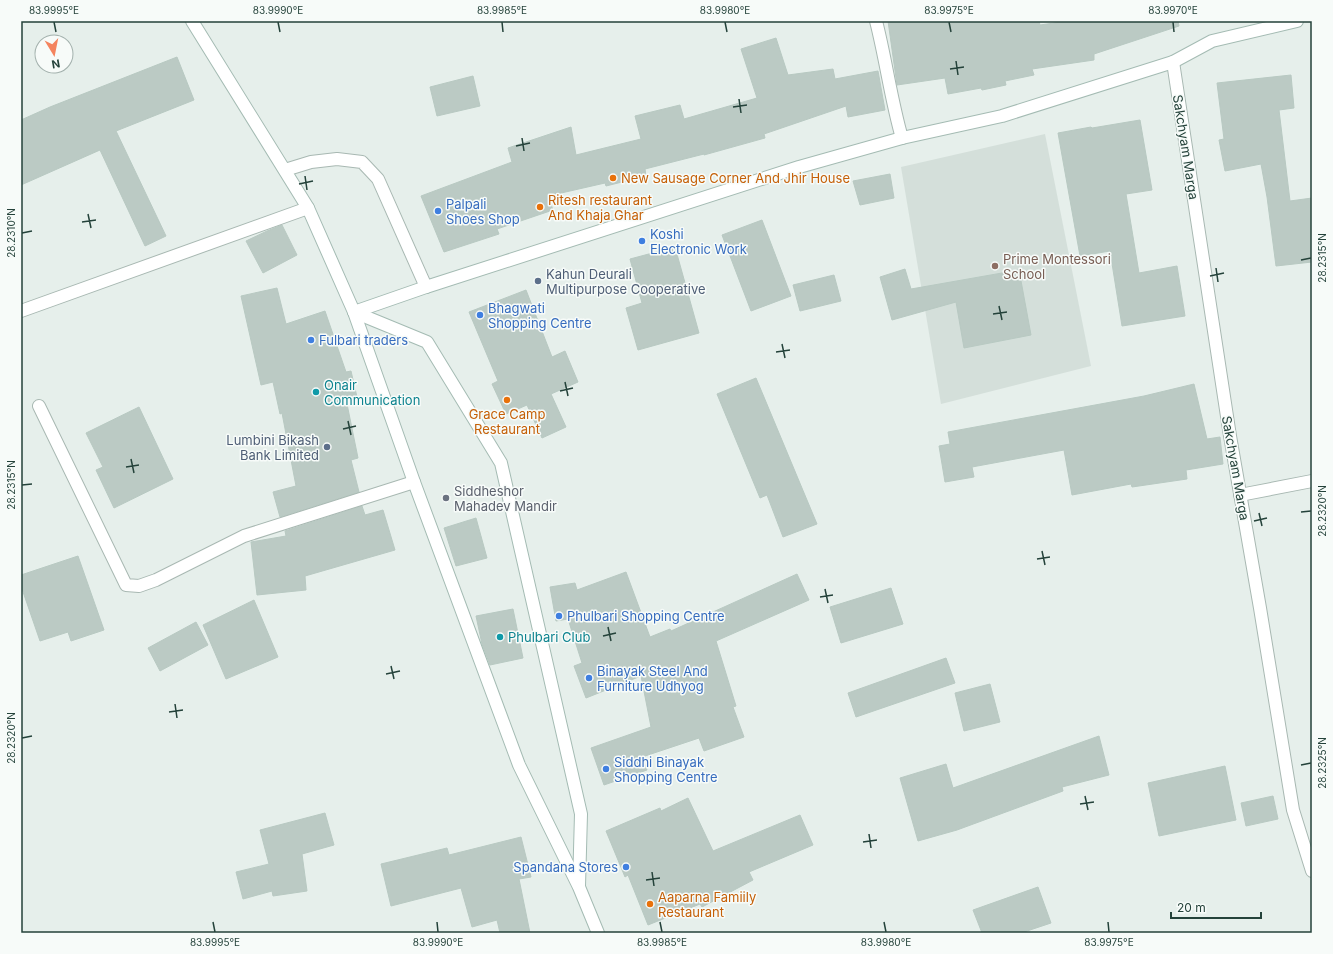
<svg xmlns="http://www.w3.org/2000/svg" width="1333" height="954" font-family="Inter,sans-serif">
<style>
.built{fill:#d4dfda}
.building{fill:#bbcac4;stroke:#b8c9c2}
.lines{fill:none;stroke-linecap:round;stroke-linejoin:round}
.service-casing{stroke:#a8b8b2;stroke-width:14}
.minor-casing{stroke:#a8b8b2;stroke-width:14}
.secondary-casing{stroke:#a4bbb3;stroke-width:14}
.service{stroke:#fff;stroke-width:12}
.minor{stroke:#fff;stroke-width:12}
.secondary{stroke:#fff;stroke-width:12}
.ticks{fill:none;stroke:#24423a;stroke-width:1.5}
.food-dot{fill:#e8710a;stroke:#f7fbf9;stroke-width:1.5}
.shop-dot{fill:#3f7fe0;stroke:#f7fbf9;stroke-width:1.5}
.education-dot{fill:#8d6e63;stroke:#f7fbf9;stroke-width:1.5}
.service-dot{fill:#5c6f8a;stroke:#f7fbf9;stroke-width:1.5}
.culture-dot{fill:#0f9aa8;stroke:#f7fbf9;stroke-width:1.5}
.worship-dot{fill:#6b7280;stroke:#f7fbf9;stroke-width:1.5}
.labels{text-anchor:middle;dominant-baseline:central;stroke-width:3;stroke-linejoin:round;paint-order:stroke}
.street-label{font-size:13px;fill:#24423a;stroke:#f7fbf9}
.food-label{font-size:13px;fill:#c56008;stroke:#f7fbf9;text-anchor:start}
.shop-label{font-size:13px;fill:#366cbe;stroke:#f7fbf9;text-anchor:start}
.education-label{font-size:13px;fill:#785e54;stroke:#f7fbf9;text-anchor:start}
.service-label{font-size:13px;fill:#4e5e75;stroke:#f7fbf9;text-anchor:start}
.culture-label{font-size:13px;fill:#0d838f;stroke:#f7fbf9;text-anchor:start}
.worship-label{font-size:13px;fill:#5b616d;stroke:#f7fbf9;text-anchor:start}
.neatline{fill:none;stroke:#24423a;stroke-width:1.5}
.ticks-label{font-size:10px;text-anchor:middle;fill:#24423a}
</style>
<rect width="100%" height="100%" fill="#e6efeb"/>
<path class="built" d="M1045,134L1091,366L941,404L901,167Z"/>
<g class="building">
<path d="M888,21H1039L1040,25L1068,21H1178L1179,26L1094,54V60L1032,69L1034,75L1005,81L1006,85L982,90L981,88L948,94L945,78L897,85Z"/>
<path d="M776,38L788,75L833,69L835,79L878,71L885,110L848,117L846,106L764,134L765,138L704,155V154L645,169L646,176L606,186L605,183L548,196L553,210L497,229L499,234L444,252L421,196L512,162L508,148L571,127L576,155L641,139L635,116L680,105L684,119L757,98L741,49Z"/>
<path d="M177,57L194,100L116,131L166,236L145,246L100,150L21,185V120L50,107Z"/>
<path d="M1291,75L1294,108L1279,110L1290,201L1312,198V262L1276,266L1267,197L1261,164L1225,171L1219,140L1224,139L1217,83Z"/>
<path d="M473,76L480,106L437,116L430,87Z"/>
<path d="M1140,120L1152,190L1126,194L1139,273L1177,266L1185,316L1122,326L1110,251L1080,256L1058,133L1091,127L1092,128Z"/>
<path d="M890,174L894,198L860,205L853,181Z"/>
<path d="M762,220L791,296L751,311L722,235Z"/>
<path d="M282,225L297,255L263,273L246,241L267,231Z"/>
<path d="M675,247L699,333L638,350L626,308L642,303L630,259Z"/>
<path d="M905,269L911,289L1019,270L1031,335L964,348L956,302L892,320L880,277Z"/>
<path d="M834,275L841,301L800,311L793,285Z"/>
<path d="M277,288L286,324L325,311L346,372L351,371L357,397L346,399L358,458L351,460L359,492L280,517L273,492L296,486L282,413L280,414L273,382L261,385L241,296Z"/>
<path d="M526,290L552,357L565,351L578,382L551,394L566,427L542,438L527,405L506,414L492,384L498,381L469,312Z"/>
<path d="M756,378L817,524L783,537L767,495L760,498L717,394Z"/>
<path d="M1194,384L1207,439L1220,437L1223,464L1186,470L1187,479L1132,487L1131,484L1072,495L1064,450L972,467L974,477L945,482L939,446L950,444L948,432L1144,396Z"/>
<path d="M139,407L173,479L114,508L96,470L103,467L86,433Z"/>
<path d="M362,506L365,515L383,510L395,550L305,576L306,590L257,595L251,542L286,536L285,531Z"/>
<path d="M476,518L487,558L456,566L444,528Z"/>
<path d="M78,556L104,630L71,641L68,632L40,641L21,586V575Z"/>
<path d="M626,572L650,637L670,629L671,631L797,574L809,600L716,641L736,706L733,707L744,737L704,751L699,738L642,757L647,770L604,785L591,748L651,727L641,676L586,698L574,666L582,663L568,619L556,621L550,587L575,583L577,590Z"/>
<path d="M891,588L903,624L841,643L830,607Z"/>
<path d="M254,600L278,657L226,679L203,625Z"/>
<path d="M513,609L523,658L490,665L482,644L476,616Z"/>
<path d="M196,622L208,645L160,671L148,648Z"/>
<path d="M946,658L955,683L856,717L848,693Z"/>
<path d="M990,684L1000,722L964,731L955,693Z"/>
<path d="M1099,736L1109,775L1062,787L1063,791L957,830L918,841L900,778L946,764L953,788Z"/>
<path d="M1225,766L1236,820L1159,836L1148,783Z"/>
<path d="M1273,796L1278,819L1246,826L1241,803Z"/>
<path d="M688,798L713,851L800,815L813,845L749,872L753,880L702,907L700,904L648,925L628,875L625,877L606,831L660,808L661,811Z"/>
<path d="M325,813L334,845L302,854L307,891L273,896L272,891L243,899L236,872L269,864L260,830Z"/>
<path d="M521,837L531,877L519,879L530,933H500L497,920L472,927L461,888L391,906L381,864L447,848L449,855Z"/>
<path d="M1038,887L1051,923L1021,933H982L973,910Z"/>
</g>
<g class="lines">
<g class="service-casing">
<path id="service" d="M285,170L311,162L337,159L362,162L378,179L426,287"/>
</g>
<g class="minor-casing">
<g id="minor">
<path d="M876,21C886,60 891,100 902,138"/>
<path d="M1173,62L1230,436L1260,608L1293,810L1312,871"/>
<path d="M21,311L308,208"/>
<path d="M39,406L126,585L139,586L156,580L244,536L414,482"/>
<path d="M1240,495L1312,481"/>
</g>
</g>
<g class="secondary-casing">
<g id="secondary">
<path d="M192,21L308,208L354,312L414,482L519,765L579,887L598,933"/>
<path d="M354,312L426,287L799,167L902,138L1002,116L1173,62L1212,41L1297,21"/>
<path d="M354,312L427,342L501,463L581,814L579,886"/>
</g>
</g>
<use href="#service" class="service"/>
<use href="#minor" class="minor"/>
<use href="#secondary" class="secondary"/>
</g>
<path class="ticks" d="M54,22L56,32M278,22L280,32M502,22L503,32M725,22L727,32M949,22L951,32M1173,22L1174,32M956,61L958,75M950,69L964,67M739,99L741,113M733,107L747,105M522,138L524,151M516,146L530,143M305,176L307,190M299,184L313,181M88,214L91,228M82,222L96,220M22,233L32,231M1301,260L1311,258M1216,268L1218,282M1210,276L1224,273M999,306L1002,320M993,314L1007,312M782,344L785,358M776,352L790,350M565,382L568,396M560,391L573,388M348,421L351,435M343,429L356,426M131,459L134,473M126,467L139,465M22,485L32,484M1301,512L1311,511M1259,513L1262,526M1254,521L1267,518M1042,551L1045,565M1037,559L1050,557M825,589L828,603M820,597L833,595M608,627L611,641M603,636L616,633M391,666L394,679M386,674L400,671M175,704L177,718M169,712L183,710M22,738L32,736M1301,765L1311,763M1085,796L1088,810M1080,804L1094,802M869,834L871,848M863,842L877,840M652,872L654,886M646,880L660,878M213,922L215,932M437,922L438,932M660,922L662,932M884,922L886,932M1108,922L1109,932"/>
<g class="food-dot">
<circle cx="613" cy="178" r="4"/>
<circle cx="540" cy="207" r="4"/>
<circle cx="507" cy="400" r="4"/>
<circle cx="650" cy="904" r="4"/>
</g>
<g class="shop-dot">
<circle cx="438" cy="211" r="4"/>
<circle cx="642" cy="241" r="4"/>
<circle cx="480" cy="315" r="4"/>
<circle cx="311" cy="340" r="4"/>
<circle cx="559" cy="616" r="4"/>
<circle cx="589" cy="678" r="4"/>
<circle cx="606" cy="769" r="4"/>
<circle cx="626" cy="867" r="4"/>
</g>
<circle class="education-dot" cx="995" cy="266" r="4"/>
<g class="service-dot">
<circle cx="538" cy="281" r="4"/>
<circle cx="327" cy="447" r="4"/>
</g>
<g class="culture-dot">
<circle cx="316" cy="392" r="4"/>
<circle cx="500" cy="637" r="4"/>
</g>
<circle class="worship-dot" cx="446" cy="498" r="4"/>
<g class="labels">
<g class="street-label">
<text transform="translate(1186 147) rotate(81)">Sakchyam Marga</text>
<text transform="translate(1236 468) rotate(80)">Sakchyam Marga</text>
</g>
<g class="food-label">
<text x="621" y="178">New Sausage Corner And Jhir House</text>
<text x="548" y="200">Ritesh restaurant<tspan x="548" dy="15">And Khaja Ghar</tspan></text>
<text x="507" y="414" text-anchor="middle">Grace Camp<tspan x="507" dy="15">Restaurant</tspan></text>
<text x="658" y="897">Aaparna Famiily<tspan x="658" dy="15">Restaurant</tspan></text>
</g>
<g class="shop-label">
<text x="446" y="204">Palpali<tspan x="446" dy="15">Shoes Shop</tspan></text>
<text x="650" y="234">Koshi<tspan x="650" dy="15">Electronic Work</tspan></text>
<text x="488" y="308">Bhagwati<tspan x="488" dy="15">Shopping Centre</tspan></text>
<text x="319" y="340">Fulbari traders</text>
<text x="567" y="616">Phulbari Shopping Centre</text>
<text x="597" y="671">Binayak Steel And<tspan x="597" dy="15">Furniture Udhyog</tspan></text>
<text x="614" y="762">Siddhi Binayak<tspan x="614" dy="15">Shopping Centre</tspan></text>
<text x="618" y="867" text-anchor="end">Spandana Stores</text>
</g>
<g class="education-label">
<text x="1003" y="259">Prime Montessori<tspan x="1003" dy="15">School</tspan></text>
</g>
<g class="service-label">
<text x="546" y="274">Kahun Deurali<tspan x="546" dy="15">Multipurpose Cooperative</tspan></text>
<text x="319" y="440" text-anchor="end">Lumbini Bikash<tspan x="319" dy="15">Bank Limited</tspan></text>
</g>
<g class="culture-label">
<text x="324" y="385">Onair<tspan x="324" dy="15">Communication</tspan></text>
<text x="508" y="637">Phulbari Club</text>
</g>
<g class="worship-label">
<text x="454" y="491">Siddheshor<tspan x="454" dy="15">Mahadev Mandir</tspan></text>
</g>
</g>
<rect width="1333" height="954" fill="none" stroke="#f7fbf9" stroke-width="44"/>
<g transform="translate(54 54) rotate(170)"><circle r="19" fill="#f7fbf9" stroke="#a3b1ad"/>
<path d="M0-3L7 15L0 10L-7 15Z" fill="#f4845f"/>
<text y="-6" font-size="11" font-weight="bold" text-anchor="middle" fill="#24423a">N</text>
</g>
<path d="M1171 912v6h90v-6" fill="none" stroke="#24423a" stroke-width="2"/>
<text x="1177" y="912" font-size="12" fill="#24423a" stroke="#f7fbf9" stroke-width="3" paint-order="stroke">20 m</text>
<rect x="22" y="22" width="1289" height="910" class="neatline"/>
<g class="ticks-label">
<text x="54" y="14">83.9995°E</text>
<text x="278" y="14">83.9990°E</text>
<text x="502" y="14">83.9985°E</text>
<text x="725" y="14">83.9980°E</text>
<text x="949" y="14">83.9975°E</text>
<text x="1173" y="14">83.9970°E</text>
<text transform="translate(11 233) rotate(-90)" y="4">28.2310°N</text>
<text transform="translate(1322 258) rotate(-90)" y="4">28.2315°N</text>
<text transform="translate(11 485) rotate(-90)" y="4">28.2315°N</text>
<text transform="translate(1322 511) rotate(-90)" y="4">28.2320°N</text>
<text transform="translate(11 738) rotate(-90)" y="4">28.2320°N</text>
<text transform="translate(1322 763) rotate(-90)" y="4">28.2325°N</text>
<text x="215" y="946">83.9995°E</text>
<text x="438" y="946">83.9990°E</text>
<text x="662" y="946">83.9985°E</text>
<text x="886" y="946">83.9980°E</text>
<text x="1109" y="946">83.9975°E</text>
</g>
</svg>
